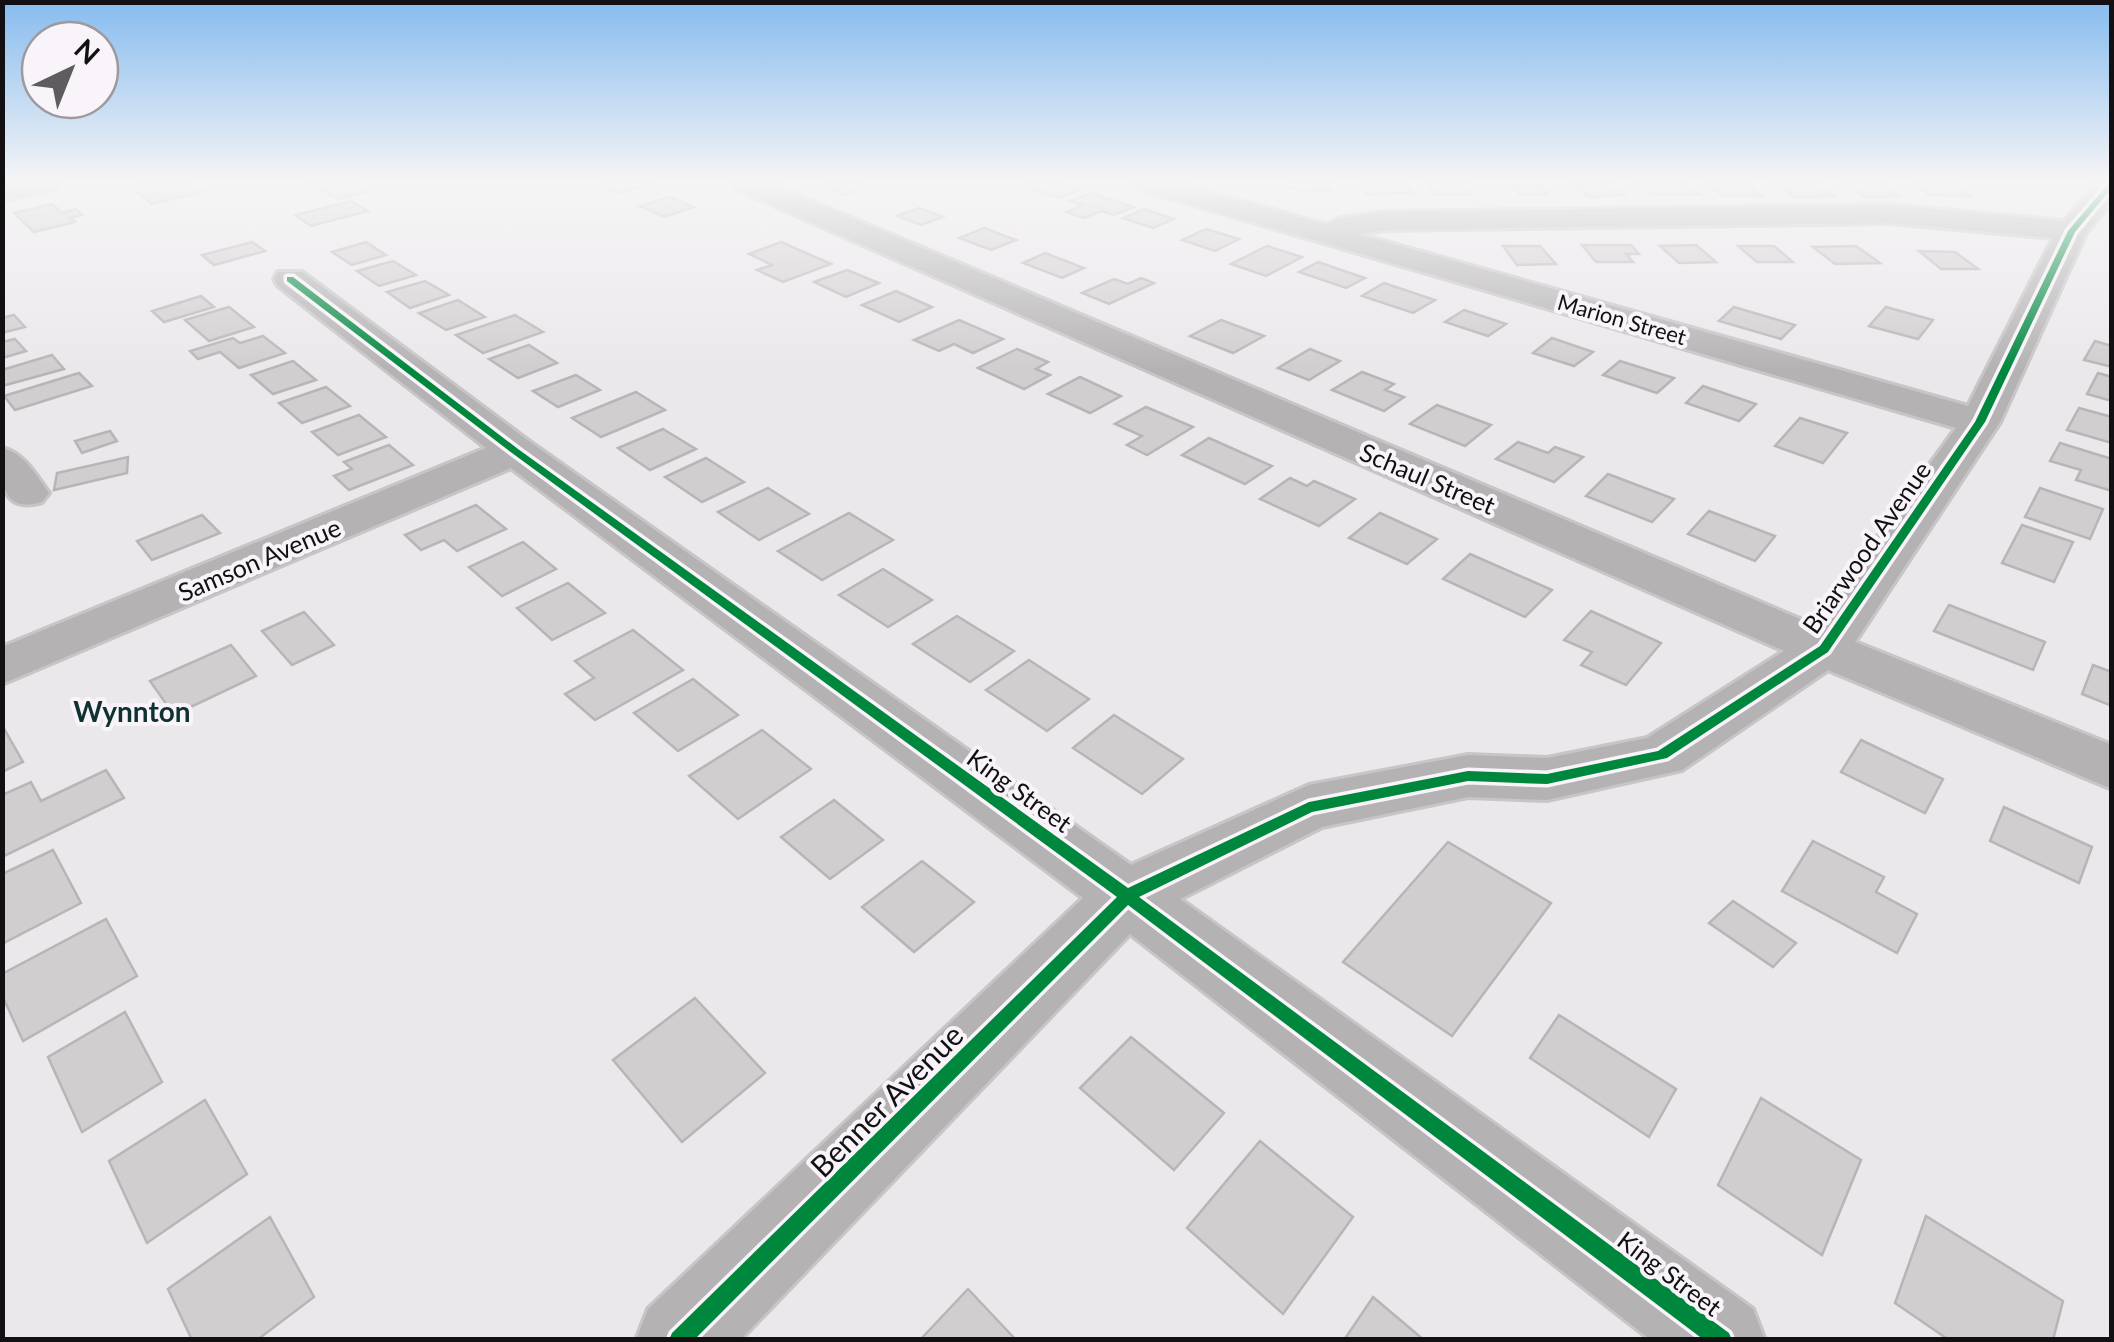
<svg xmlns="http://www.w3.org/2000/svg" width="2114" height="1342" font-family="Lato,sans-serif">
<style>
.building{fill:#d1cecf;stroke:#b8b5b7;stroke-width:2.5}
.lines{fill:none;stroke-linecap:round;stroke-linejoin:round}
.minor-casing{stroke:#c7c6c7;stroke-width:6}
.minor{fill:#b4b2b3;fill-rule:evenodd}
.cycleway-casing{stroke:#f9f4f9;stroke-width:7}
.cycleway{fill:#00873e;fill-rule:evenodd}
.labels{text-anchor:middle;dominant-baseline:central;stroke-width:8;stroke-linejoin:round;paint-order:stroke}
.far-street-label{font-size:22px;fill:#121012;stroke:#f9f4f9}
.street-label{font-size:25px;fill:#121012;stroke:#f9f4f9}
.neighbourhood-label{font-size:28px;font-weight:bold;fill:#0f3231;stroke:#f9f4f9}
.near-street-label{font-size:30px;fill:#121012;stroke:#f9f4f9}
</style>
<rect width="100%" height="100%" fill="#ebe8eb"/>
<g class="building">
<path d="M148,183H189L202,192L152,204L130,187Z"/>
<path d="M311,183H354L368,191L338,199Z"/>
<path d="M609,183H654L618,193L600,185Z"/>
<path d="M834,183H859L869,186L844,195L823,186Z"/>
<path d="M1033,183H1059L1080,190L1058,198L1023,186Z"/>
<path d="M1289,183H1328L1330,191L1289,189Z"/>
<path d="M1428,183H1465L1472,195L1434,194Z"/>
<path d="M1608,183L1625,195L1589,197L1572,184Z"/>
<path d="M1706,183H1745L1762,196H1723Z"/>
<path d="M1815,183L1834,196L1794,197L1776,184Z"/>
<path d="M1843,183H1879L1900,196L1863,197Z"/>
<path d="M1914,183H1953L1971,196L1929,195Z"/>
<path d="M1360,184H1405L1413,193L1366,194Z"/>
<path d="M1640,184H1687L1700,194H1652Z"/>
<path d="M1512,185H1540L1548,194H1519Z"/>
<path d="M1091,193L1134,207L1114,215L1101,211L1084,218L1066,212L1083,205L1070,201Z"/>
<path d="M670,197L694,207L664,217L640,206Z"/>
<path d="M351,201L368,211L311,226L295,215Z"/>
<path d="M52,204L62,213L76,209L82,215L70,218L75,222L34,232L14,213Z"/>
<path d="M919,208L943,217L921,225L897,216Z"/>
<path d="M1144,209L1174,219L1153,228L1123,218Z"/>
<path d="M984,228L1016,240L991,250L959,238Z"/>
<path d="M1206,229L1239,239L1215,251L1182,240Z"/>
<path d="M252,242L265,251L214,265L202,255Z"/>
<path d="M366,242L386,255L352,265L332,252Z"/>
<path d="M781,242L831,264L783,282L757,270L772,265L749,254Z"/>
<path d="M1582,245H1631L1639,254H1626L1633,262H1596Z"/>
<path d="M1696,245L1716,262L1679,263L1660,246Z"/>
<path d="M1267,246L1302,257L1266,276L1231,264Z"/>
<path d="M1503,246H1540L1556,264L1517,265Z"/>
<path d="M1738,246H1774L1793,262H1757Z"/>
<path d="M1856,246L1880,263L1835,264L1813,247Z"/>
<path d="M1919,251L1955,252L1978,269H1941Z"/>
<path d="M1045,253L1084,268L1062,278L1023,263Z"/>
<path d="M393,261L416,275L379,286L357,271Z"/>
<path d="M1318,262L1365,278L1346,288L1299,272Z"/>
<path d="M847,270L879,283L846,297L814,282Z"/>
<path d="M1141,278L1154,283L1109,304L1082,293L1114,279L1128,284Z"/>
<path d="M425,281L449,295L410,308L387,292Z"/>
<path d="M1384,283L1435,300L1413,313L1362,296Z"/>
<path d="M896,291L932,307L899,322L862,305Z"/>
<path d="M201,296L214,307L164,322L152,311Z"/>
<path d="M458,300L485,317L446,330L419,313Z"/>
<path d="M229,307L254,327L209,341L185,320Z"/>
<path d="M1734,307L1795,325L1781,339L1719,321Z"/>
<path d="M1886,307L1933,320L1918,339L1869,326Z"/>
<path d="M1464,310L1506,324L1488,336L1445,322Z"/>
<path d="M14,315L25,327L2,333V318Z"/>
<path d="M515,315L543,332L483,353L456,335Z"/>
<path d="M959,320L1003,339L973,353L954,344L939,351L914,340Z"/>
<path d="M1221,320L1264,336L1233,353L1190,336Z"/>
<path d="M263,336L285,353L239,368L220,352L198,359L190,351L233,338L240,343Z"/>
<path d="M1552,338L1593,352L1574,366L1533,353Z"/>
<path d="M15,339L26,351L2,358V342Z"/>
<path d="M2095,341L2112,346V367L2084,360Z"/>
<path d="M529,345L557,363L518,378L489,359Z"/>
<path d="M1017,349L1048,362L1036,369L1050,375L1024,389L978,368Z"/>
<path d="M1310,349L1340,361L1309,380L1278,368Z"/>
<path d="M52,355L64,369L2,386V370Z"/>
<path d="M293,361L316,380L273,394L251,375Z"/>
<path d="M1620,361L1674,378L1657,393L1603,375Z"/>
<path d="M1362,372L1394,384L1385,390L1404,397L1384,411L1332,390Z"/>
<path d="M79,373L92,386L15,410L4,396Z"/>
<path d="M2098,373L2112,377V401L2087,394Z"/>
<path d="M576,375L600,390L558,407L533,391Z"/>
<path d="M1080,377L1121,396L1090,413L1048,394Z"/>
<path d="M1703,386L1756,404L1739,421L1686,403Z"/>
<path d="M326,387L350,406L302,423L279,403Z"/>
<path d="M636,392L665,410L601,437L572,418Z"/>
<path d="M1437,405L1491,425L1465,446L1410,424Z"/>
<path d="M1146,407L1193,427L1147,455L1127,445L1142,436L1115,424Z"/>
<path d="M2079,408L2112,417V443L2067,430Z"/>
<path d="M359,415L386,437L338,455L312,432Z"/>
<path d="M1800,418L1847,433L1823,463L1775,446Z"/>
<path d="M663,429L696,449L650,470L618,448Z"/>
<path d="M110,431L117,441L82,453L75,441Z"/>
<path d="M1209,438L1272,466L1245,484L1182,455Z"/>
<path d="M1518,442L1548,453L1555,447L1583,457L1554,482L1496,459Z"/>
<path d="M2060,443L2112,459V491L2076,480L2081,470L2050,461Z"/>
<path d="M389,445L413,465L349,490L334,476L352,469L344,462Z"/>
<path d="M128,457L127,473L54,490L57,473Z"/>
<path d="M706,458L744,482L702,502L665,477Z"/>
<path d="M1608,474L1674,499L1652,522L1586,496Z"/>
<path d="M1290,478L1307,486L1314,481L1355,499L1319,526L1260,499Z"/>
<path d="M768,488L809,514L759,540L718,512Z"/>
<path d="M2040,488L2103,509L2090,539L2025,517Z"/>
<path d="M476,505L506,529L457,551L444,540L421,550L405,535Z"/>
<path d="M1709,511L1775,536L1755,561L1688,534Z"/>
<path d="M849,513L893,540L822,580L778,551Z"/>
<path d="M1380,513L1437,539L1407,564L1349,538Z"/>
<path d="M202,515L220,533L152,560L137,541Z"/>
<path d="M2022,525L2073,542L2054,582L2002,563Z"/>
<path d="M523,542L556,569L502,596L469,567Z"/>
<path d="M1470,554L1552,590L1525,617L1443,579Z"/>
<path d="M883,569L932,600L888,627L839,595Z"/>
<path d="M568,583L605,613L552,640L517,608Z"/>
<path d="M1949,605L2045,642L2033,670L1934,631Z"/>
<path d="M1591,611L1661,643L1626,685L1581,665L1592,652L1564,640Z"/>
<path d="M304,612L334,645L292,665L262,631Z"/>
<path d="M957,616L1014,651L970,682L913,644Z"/>
<path d="M633,630L683,670L595,720L565,694L594,678L575,661Z"/>
<path d="M231,645L256,676L174,715L150,681Z"/>
<path d="M1029,660L1089,699L1047,731L986,690Z"/>
<path d="M2093,665L2112,672V706L2082,694Z"/>
<path d="M693,679L738,715L678,751L634,713Z"/>
<path d="M1114,715L1183,759L1142,794L1073,748Z"/>
<path d="M2,725L23,762L2,772Z"/>
<path d="M762,730L811,769L738,819L689,776Z"/>
<path d="M1861,740L1943,779L1925,813L1841,772Z"/>
<path d="M106,770L124,798L2,857V795L31,782L41,801Z"/>
<path d="M834,800L883,840L830,879L781,837Z"/>
<path d="M2004,807L2092,847L2079,883L1990,841Z"/>
<path d="M1813,841L1884,877L1876,892L1917,914L1897,953L1782,891Z"/>
<path d="M1448,842L1551,903L1452,1036L1343,962Z"/>
<path d="M53,850L81,903L2,944V874Z"/>
<path d="M922,861L974,902L914,952L862,907Z"/>
<path d="M1733,901L1796,943L1773,967L1709,923Z"/>
<path d="M106,919L137,976L23,1041L2,995V974Z"/>
<path d="M695,998L765,1073L682,1142L613,1060Z"/>
<path d="M125,1012L162,1082L82,1132L48,1057Z"/>
<path d="M1559,1015L1676,1089L1649,1137L1530,1058Z"/>
<path d="M1131,1037L1224,1113L1174,1170L1080,1088Z"/>
<path d="M1761,1098L1861,1160L1822,1255L1718,1185Z"/>
<path d="M205,1100L247,1174L147,1243L109,1161Z"/>
<path d="M1260,1141L1353,1217L1283,1314L1187,1228Z"/>
<path d="M1926,1216L2063,1301L2053,1340H1949L1895,1303Z"/>
<path d="M270,1217L314,1297L257,1340H192L168,1289Z"/>
<path d="M968,1289L1016,1340H920Z"/>
<path d="M1373,1297L1424,1340H1344Z"/>
</g>
<g class="lines">
<g class="minor-casing">
<g id="minor">
<path d="M2,183H60L56,189L2,200Z"/>
<path d="M732,183H769L1814,625L1956,428L1139,189L1135,183H1178L1327,225L1340,218L1386,212L1890,205L2064,221L2098,183H2112V202L2086,233L2000,422L1855,642L2112,745V789L1828,670L1682,770L1547,800L1468,797L1322,827L1180,899L1753,1309L1765,1340H1651L1130,934L740,1340H636L648,1309L1083,898L511,468L2,684V647L486,448L278,286L274,279L278,272H302L530,442L1131,865L1309,785L1468,755L1547,758L1647,738L1784,651L736,189ZM1890,223L2053,238L1968,406L1358,234L1386,230Z"/>
<path d="M2,448C24,453 36,475 49,493L42,502C0,514 2,481 2,448Z"/>
</g>
</g>
<use href="#minor" class="minor"/>
<g class="cycleway-casing">
<path id="cycleway" d="M2109,183H2112V188L2075,232L1985,422L1828,652L1667,758L1547,784L1468,781L1312,812L1139,897L1729,1333L1732,1340H1704L1128,905L694,1340H669L672,1333L1117,897L512,453L287,281V277H293L518,449L1128,888L1309,802L1468,771L1547,774L1658,751L1820,646L1975,422L2068,231Z"/>
</g>
<use href="#cycleway" class="cycleway"/>
</g>
<linearGradient id="sky" x2="0" y2="1"><stop stop-color="#86bbef"/><stop offset="0.49" stop-color="#f6f5f6"/><stop offset="1" stop-color="#f6f5f6" stop-opacity="0"/></linearGradient>
<rect width="2114" height="370" fill="url(#sky)"/>
<g class="labels">
<g class="far-street-label">
<text transform="translate(1622 319) rotate(16)">Marion Street</text>
</g>
<g class="street-label">
<text transform="translate(1428 478) rotate(23)">Schaul Street</text>
<text transform="translate(1866 547) rotate(-55)">Briarwood Avenue</text>
<text transform="translate(259 559) rotate(-23)">Samson Avenue</text>
<text transform="translate(1020 790) rotate(36)">King Street</text>
<text transform="translate(1670 1273) rotate(37)">King Street</text>
</g>
<g class="neighbourhood-label">
<text x="132" y="711">Wynnton</text>
</g>
<g class="near-street-label">
<text transform="translate(886 1100) rotate(-45)">Benner Avenue</text>
</g>
</g>
<rect width="2114" height="1342" fill="none" stroke="#121012" stroke-width="10"/>
<g transform="translate(70 70) rotate(43)"><circle r="48" fill="#f9f4f9" stroke="#9d999d" stroke-width="2.5"/>
<path d="M0-8L18 38L0 25L-18 38Z" fill="#5e5c5e"/>
<text y="-15" font-size="28" font-weight="bold" text-anchor="middle" fill="#121012">N</text>
</g>
</svg>
